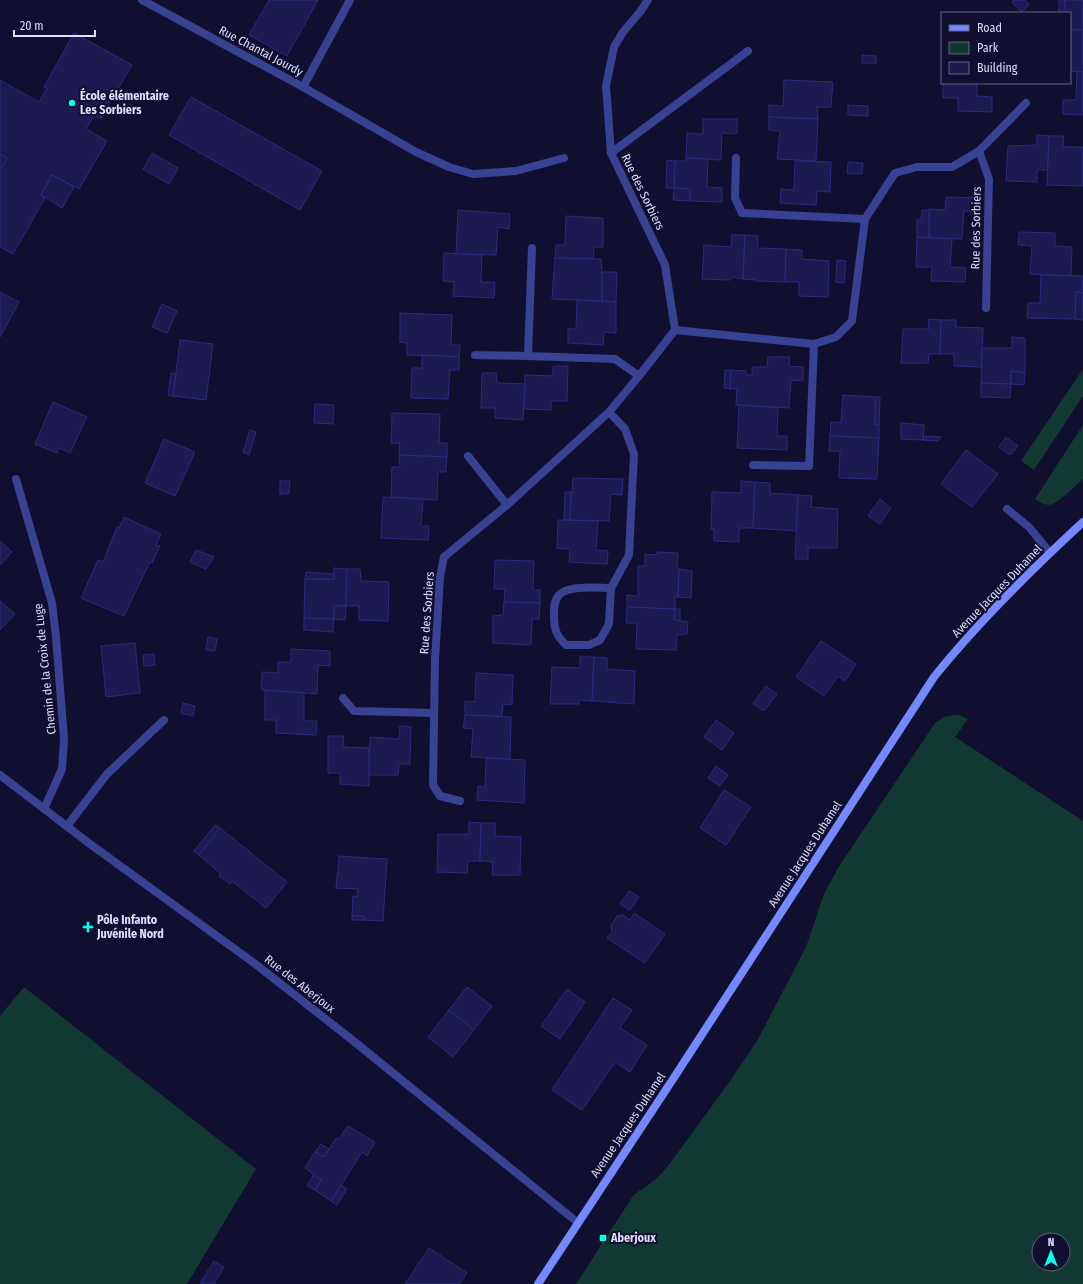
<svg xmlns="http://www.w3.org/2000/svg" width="1083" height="1284" font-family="'Fira Sans Condensed',sans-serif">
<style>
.green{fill:#123931;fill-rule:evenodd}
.building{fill:#1c1a51;stroke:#2c2a7f}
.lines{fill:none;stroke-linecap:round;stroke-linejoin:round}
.lane{stroke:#374392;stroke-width:8}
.street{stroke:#374392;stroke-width:8}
.secondary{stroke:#7488ff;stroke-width:8}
.poi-dot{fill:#09ffee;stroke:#100f2f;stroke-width:1.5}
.labels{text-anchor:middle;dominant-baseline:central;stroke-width:4;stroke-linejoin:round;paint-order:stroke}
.street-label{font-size:12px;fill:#dddfff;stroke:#100f2f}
.poi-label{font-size:12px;font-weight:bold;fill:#dddfff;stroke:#100f2f;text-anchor:start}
</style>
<rect width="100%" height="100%" fill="#100f2f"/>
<g class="green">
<path d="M1083,369V396L1034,470L1021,461Z"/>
<path d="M1083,425V479C1076,485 1060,501 1053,504C1046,506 1040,503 1035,499Z"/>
<path d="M955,715L962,716L968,719L955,737L1083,821V1284H576L633,1196C639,1190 646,1187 652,1182C660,1176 665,1169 671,1162L730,1081L757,1041L806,947L824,894L838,868L935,723L944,717ZM1039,1240H1063V1264H1039Z"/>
<path d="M24,987L256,1169L187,1284H0V1016Z"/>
</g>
<g class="building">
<path d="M269,0H318L287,56L249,35Z"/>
<path d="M1014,0H1025L1029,5L1021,12L1012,2Z"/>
<rect x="1059" y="0" width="6" height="13"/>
<path d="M1065,0H1083V30H1070V13H1065Z"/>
<path d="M1070,30H1083V72L1070,71Z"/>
<path d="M74,33L132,65L100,119L94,115L86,129L107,141L79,189L52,175L41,195L45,198L13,254L0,247V170L7,158L0,154V80L39,102L47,88L44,87Z"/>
<path d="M862,55L876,56V63H862Z"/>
<path d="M1077,71L1083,72V115L1063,114V100H1076Z"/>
<path d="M784,80L833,82L831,107H817L818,119L769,117V105L783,106Z"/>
<path d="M943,83H977V96L992,97V112L958,111V98H943Z"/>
<path d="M191,97L322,171L300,210L169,135Z"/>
<path d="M848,105L868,106V116L848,115Z"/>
<path d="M769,117L818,119L816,161L777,159L780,131L769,130Z"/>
<path d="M703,119H737V134L722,133L721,160L686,158L687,133L703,134Z"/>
<path d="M1037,135L1049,136L1048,170H1037V182L1006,181L1008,146L1037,145Z"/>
<path d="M1049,136H1063L1064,147H1083V186L1047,185Z"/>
<path d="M152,153L178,168L169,184L143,169Z"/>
<path d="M0,154L7,158L0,170Z"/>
<path d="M686,158L708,159L707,187L722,188V202L690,201V189L674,188L675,161H686Z"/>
<path d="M667,160L675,161L674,188H666Z"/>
<path d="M795,161L831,162L830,192L817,191L816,205L780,203L781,189L794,190Z"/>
<path d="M848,162L863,163L862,174H847Z"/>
<path d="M52,175L74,187L62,208L41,195Z"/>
<path d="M674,188L690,189V201L673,200Z"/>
<path d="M946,197L981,198L980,212L964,211L962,239L929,238V209L945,210Z"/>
<path d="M458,210L510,214L509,229L498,227L496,255L456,254Z"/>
<path d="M922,210H929V238L917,237V219H921Z"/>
<path d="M566,216L603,218V247H594L593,259L555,258L556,245H565Z"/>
<path d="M1019,232L1055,233V246L1072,247L1071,276L1030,274L1032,246L1018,245Z"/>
<path d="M732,235H745L743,279L732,277L730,280L702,279L704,245L731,247Z"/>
<path d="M745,235L758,236V248L786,249L785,282L756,281V280L743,279Z"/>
<path d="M917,237L952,239L950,267L966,268L965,282L931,281L932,267H916Z"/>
<path d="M786,249L802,250V259L829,261L828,297L799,296V282H785Z"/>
<path d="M444,253L482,255L481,282H495L494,298L453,296L454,282L443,281Z"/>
<path d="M555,258L601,259L602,272V301L552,299Z"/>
<path d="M837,260L846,261L844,283L836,282Z"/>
<path d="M602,272H617L616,302L602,301Z"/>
<path d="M1041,275L1083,276V293L1076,292L1075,319L1027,318L1028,303H1040Z"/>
<path d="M0,292L19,302L0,337Z"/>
<path d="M1076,292L1083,293V320L1075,319Z"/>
<path d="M577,300L616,302V333L604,332L603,345L568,343V329H576Z"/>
<path d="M162,304L177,311L167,333L152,327Z"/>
<path d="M400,313L452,315L451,345H460L459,357L407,355V343L400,342Z"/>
<path d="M928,319L941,320L940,354H929L928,363H901L903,329H929Z"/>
<path d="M941,320H956V327L983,328L982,367L954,366V354H940Z"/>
<path d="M1012,337L1025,338V373L1011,371V384L981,383L982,348H1012Z"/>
<path d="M180,340L213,344L206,400L173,396Z"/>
<path d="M422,355L459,357V370H450L448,399L411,398L412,368H422Z"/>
<path d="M768,357H790L789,366L803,367V381L791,380L789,408L736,405L737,389H730L731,370L746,371V375H752V367H767Z"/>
<path d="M553,366H568L567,401H551V410L524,409L525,375L553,376Z"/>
<path d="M725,370H731L730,389L724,388Z"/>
<path d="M1011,371L1025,373L1024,385L1011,384Z"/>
<path d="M171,373L176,374L173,396L168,395Z"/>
<path d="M482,373H496L497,383L525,384L523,420L495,418V408H481Z"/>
<path d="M981,383L1011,384L1010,398L981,397Z"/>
<path d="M843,395L876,397L875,424L879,425V438L830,436L831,422L841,423Z"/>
<path d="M876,397H880L879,425L875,424Z"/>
<path d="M53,402L87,417L70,453L59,448L57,453L35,444Z"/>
<path d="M315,404L334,405L333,424L314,423Z"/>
<path d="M739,405L778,408L777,436H787V450L737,448Z"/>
<path d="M392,413L440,414L439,443H447V457L399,455L400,443H391Z"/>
<path d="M901,423L924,425L923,440L901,439Z"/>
<path d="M250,430L256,432L249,455L243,452Z"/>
<path d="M830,436L879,438L877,479L839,478L840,451H829Z"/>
<path d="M923,436L941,437L938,441L923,440Z"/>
<path d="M1006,437L1018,446L1010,455L999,447Z"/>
<path d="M164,439L195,452L175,496L145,483Z"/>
<path d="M966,450L998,474L972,507L941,484Z"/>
<path d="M399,455L447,457L446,472H438L437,500L391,497L392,467H400Z"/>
<path d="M573,478L623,479L622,495L611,494L609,521L570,520L571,492L572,493Z"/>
<path d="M280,481H290L289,494H280Z"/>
<path d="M741,481L755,482L753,528H740V530H739V542L714,541V529H711L712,492L741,493Z"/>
<path d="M755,482L770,483V493L798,495L796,531L753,528Z"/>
<path d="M565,492H571L570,520H564Z"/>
<path d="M798,495L812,496L811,507L838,509L837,548H808V559H795Z"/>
<path d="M383,497L423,499L421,526H429L428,540L381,538Z"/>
<path d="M880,499L891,508L880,524L868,516Z"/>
<path d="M124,517L161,534L156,545L160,546L152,563L150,562L124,616L81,598L98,560L103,562L117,527L119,528Z"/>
<path d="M558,520L598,521L596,550L608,551L607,564L569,562L570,549L557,548Z"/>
<path d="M0,541L12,552L0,565Z"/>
<path d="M196,550L214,557L206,569L190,562Z"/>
<path d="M657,552L678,553L677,568L679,569L678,597H675V609L627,607V595L638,596V566H645V554L657,555Z"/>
<path d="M495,560L534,561L533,590H540V603L504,602L505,589H494Z"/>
<path d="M334,568L347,569L346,606H334V619L304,618L305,579H334Z"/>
<path d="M347,569H360L361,581L389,582L388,621L359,620V606H346Z"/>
<path d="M679,569L692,571L691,598L678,597Z"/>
<path d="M306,572L334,574V579H305Z"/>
<path d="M0,601L15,614L0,630Z"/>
<path d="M504,602L540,603L539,619H532L531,645L493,643V616L503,615Z"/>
<path d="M334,606H346L345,620L334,619Z"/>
<path d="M627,607L675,609L674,620L688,622L687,634L677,635L676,650L636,649L637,623H626Z"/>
<path d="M675,609H680V621L674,620Z"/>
<path d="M304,618L334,619L333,632L304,630Z"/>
<path d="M208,637L217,639L215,651L206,650Z"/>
<path d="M821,641L856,664L845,681L838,676L824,696L796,677Z"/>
<path d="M135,643L140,693L106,697L101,646Z"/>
<path d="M291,649L330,651V666L318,665L317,694L263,690V689L261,688L262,672L278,673V662H291Z"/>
<path d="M154,654L155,665L144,666L143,655Z"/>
<path d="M580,657H594L592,701L579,700V704H550L552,667L580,668Z"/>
<path d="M594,657L607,658V669L635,671L634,704L592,701Z"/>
<path d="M476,673L513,675L512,705L503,704L502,716L465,715V701L475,702Z"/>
<path d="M766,686L777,694L764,711L753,704Z"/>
<path d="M265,690L304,693V721H317L316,735L276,733V720H265Z"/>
<path d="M183,703L195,706L193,716L181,713Z"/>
<path d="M465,715L511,717L510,759L471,757L473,729L463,728Z"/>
<path d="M716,720L734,733L722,750L704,737Z"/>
<path d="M400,726L411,727L410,764H399L398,775H369L370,737L399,739Z"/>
<path d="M328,736H343L344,747L369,748V786L340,784V773H328Z"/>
<path d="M486,758L525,760L524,803L477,800L478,786L485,787Z"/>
<path d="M716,766L728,775L720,786L708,778Z"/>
<path d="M724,790L751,807L726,845L700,828Z"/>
<path d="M469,822L481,823L480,861H468L467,873L437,872L438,834H469Z"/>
<path d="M481,823H495V836L521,837L520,875H492L493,862L480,861Z"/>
<path d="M215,825L220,828L199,855L194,851Z"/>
<path d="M220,828L287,882L266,908L232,881L230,884L219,876L221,874L199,855Z"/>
<path d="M339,856L387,859L383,921L364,920V916H352L353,896L357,897L358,889L336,888Z"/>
<path d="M629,891L639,897L630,910L620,904Z"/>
<path d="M634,913L665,934L645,963L607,938L612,932L611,926L617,916L623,915L630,920Z"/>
<rect x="352" y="916" width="12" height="4"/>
<path d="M467,987L492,1006L474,1030L449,1010Z"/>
<path d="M567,989L585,1002L560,1039L541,1026Z"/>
<path d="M613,998L632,1010L620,1028L647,1045L630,1072L615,1062L582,1110L552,1090Z"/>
<path d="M449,1010L474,1030L453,1057L428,1037Z"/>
<path d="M348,1126L375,1142L367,1156L362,1152L331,1201L315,1190L321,1180L305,1168L315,1152L324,1157L336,1138L339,1139Z"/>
<path d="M321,1144L329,1149L324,1157L315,1152Z"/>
<path d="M314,1174L321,1180L315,1190L307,1186Z"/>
<path d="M341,1185L347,1189L337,1205L331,1201Z"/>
<path d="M429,1248L467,1273L459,1284H405Z"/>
<path d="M214,1261L224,1267L214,1284H200Z"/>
</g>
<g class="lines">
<g class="lane">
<path d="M303,87L416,152L449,167L473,174L516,171L564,158"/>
<path d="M611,153L748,51"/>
<path d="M1007,509L1029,527L1050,553"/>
<path d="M67,826L107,774L164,720"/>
</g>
<g class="street">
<path d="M142,0L303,87L350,0"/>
<path d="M648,0L640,12L623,32L614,47L606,86L611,153L665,265L675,330"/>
<path d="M979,151L989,179L986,308"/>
<path d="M736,158L735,198L742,213L865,219"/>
<path d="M532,248L528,356L615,359L639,376"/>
<path d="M475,355L528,356"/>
<path d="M609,412L625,429L634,454L629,555L611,588L609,624L600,640L589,645H566C556,635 554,630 554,615C554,608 554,599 560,594C570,585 597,588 611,588"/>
<path d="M468,456L507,505"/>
<path d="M753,465L809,466L814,344"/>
<path d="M16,479L52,603L56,637L64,739L62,769L44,809"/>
<path d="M343,698L354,711L434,713"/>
<path d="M0,775L90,844L254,963L346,1035L577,1222"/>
<path d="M460,801L440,796L433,785L435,659L440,577L444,557L507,505L609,412L639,376L675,330L814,344L836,337L852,321L865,219L895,173L917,167H952L979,151L1026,103"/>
</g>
<path class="secondary" d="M538,1284L675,1076L934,677C979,621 1030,571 1083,522"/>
</g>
<g class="poi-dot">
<circle cx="72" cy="103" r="4"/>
<path d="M86 921h4v4h4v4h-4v4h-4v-4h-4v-4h4z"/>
<rect x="599" y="1234" width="8" height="8" rx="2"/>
</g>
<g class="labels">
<g class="street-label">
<text transform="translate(261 51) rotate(28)">Rue Chantal Jourdy</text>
<text transform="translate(643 192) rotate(64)">Rue des Sorbiers</text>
<text transform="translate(976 228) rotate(-89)">Rue des Sorbiers</text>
<text transform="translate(997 591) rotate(-46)">Avenue Jacques Duhamel</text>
<text transform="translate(427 613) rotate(-86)">Rue des Sorbiers</text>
<text transform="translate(45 669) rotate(-96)">Chemin de la Croix de Luge</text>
<text transform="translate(805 854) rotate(-57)">Avenue Jacques Duhamel</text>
<text transform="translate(300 984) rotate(38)">Rue des Aberjoux</text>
<text transform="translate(628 1125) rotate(-56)">Avenue Jacques Duhamel</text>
</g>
<g class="poi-label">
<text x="80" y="96">École élémentaire<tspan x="80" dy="14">Les Sorbiers</tspan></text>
<text x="97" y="920">Pôle Infanto<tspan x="97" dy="14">Juvénile Nord</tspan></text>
<text x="611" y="1238">Aberjoux</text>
</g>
</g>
<rect x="941" y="12" width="130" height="72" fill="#100f2f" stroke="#626282"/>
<rect x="949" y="25" width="20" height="6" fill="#7488ff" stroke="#626282"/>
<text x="977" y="32" font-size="12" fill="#dddfff">Road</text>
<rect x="949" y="42" width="20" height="12" fill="#123931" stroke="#626282"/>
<text x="977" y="52" font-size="12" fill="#dddfff">Park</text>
<rect x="949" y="62" width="20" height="12" fill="#1c1a51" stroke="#626282"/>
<text x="977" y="72" font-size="12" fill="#dddfff">Building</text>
<g transform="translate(1051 1252)"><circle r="19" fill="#100f2f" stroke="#626282"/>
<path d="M0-3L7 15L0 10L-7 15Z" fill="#09ffee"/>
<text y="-6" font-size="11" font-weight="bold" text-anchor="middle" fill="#dddfff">N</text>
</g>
<path d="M14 30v6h81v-6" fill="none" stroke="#dddfff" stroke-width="2"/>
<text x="20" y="30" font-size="12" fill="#dddfff" stroke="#100f2f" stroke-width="3" paint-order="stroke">20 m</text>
</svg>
